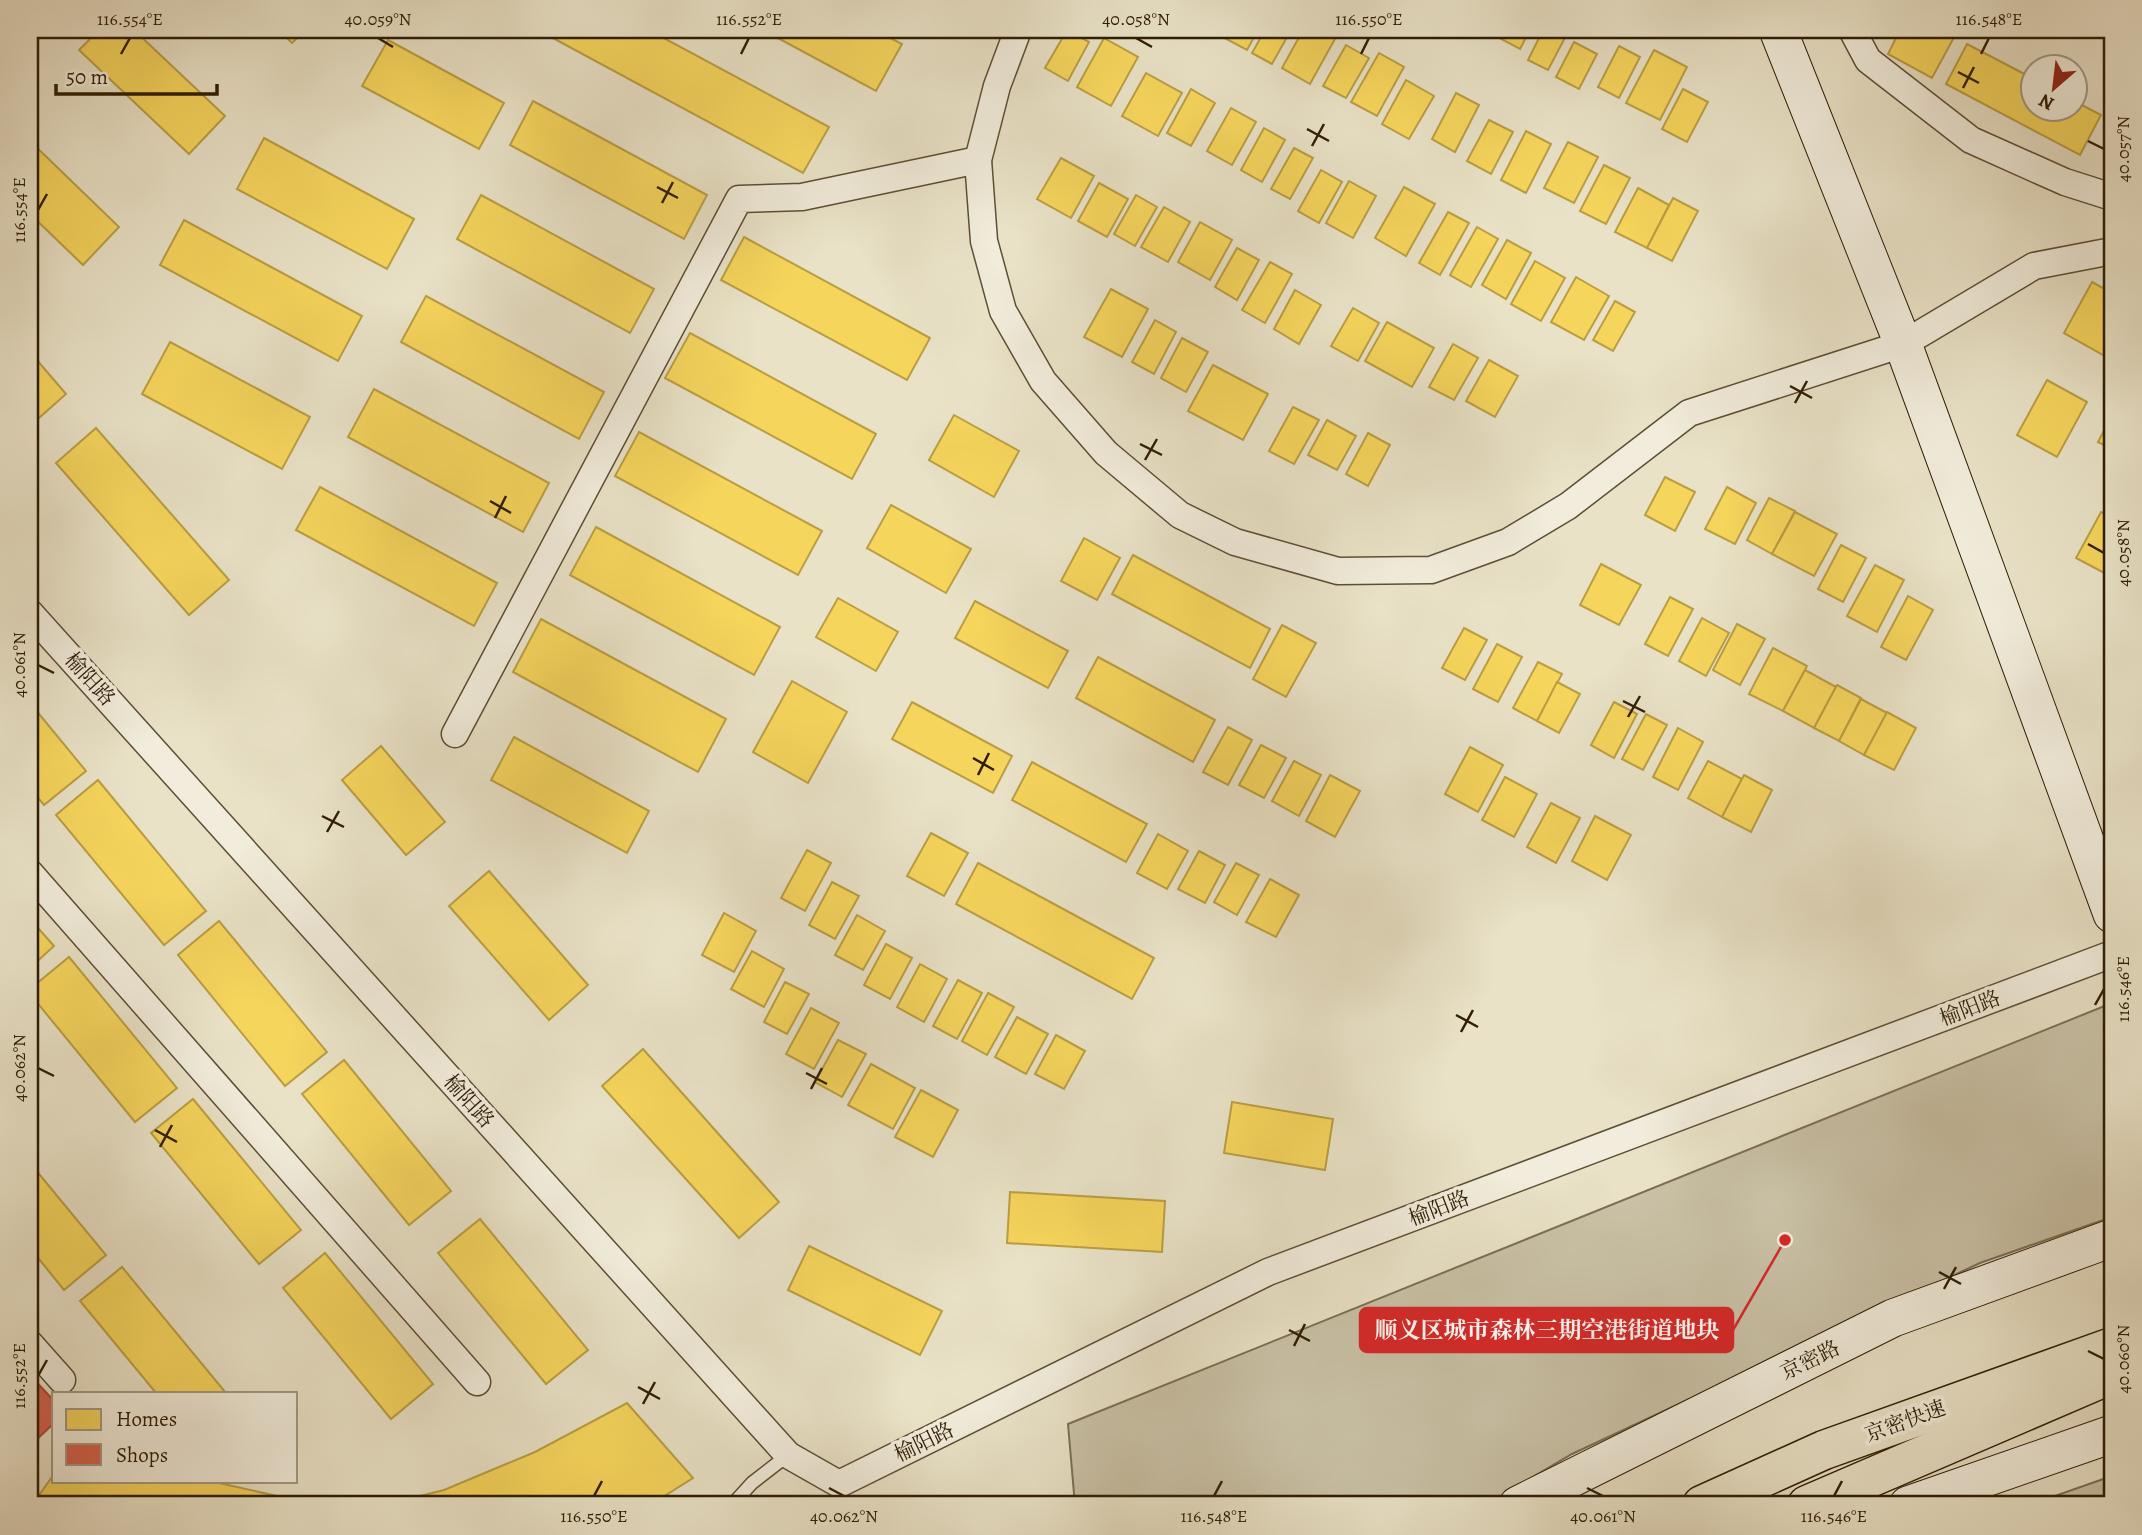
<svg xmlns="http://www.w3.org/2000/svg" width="2142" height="1535" font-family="Alegreya,'Noto Serif SC',serif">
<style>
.green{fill:#c9c1a6;stroke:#7c6f55;stroke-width:2}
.homes{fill:#f6d55c;stroke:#ba9e42;stroke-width:2}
.shops{fill:#d6604d;stroke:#a44c37;stroke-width:2}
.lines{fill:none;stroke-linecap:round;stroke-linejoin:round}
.lane-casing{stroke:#5d4e35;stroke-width:15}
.street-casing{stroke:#5d4e35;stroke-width:29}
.secondary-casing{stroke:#2e1d04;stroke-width:39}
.highway-casing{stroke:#2e1d04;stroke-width:41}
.lane{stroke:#f1ecdb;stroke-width:12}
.street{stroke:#f1ecdb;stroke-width:26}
.secondary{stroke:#f1ecdb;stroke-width:37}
.highway{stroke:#e9e2c7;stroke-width:38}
.ticks{fill:none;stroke:#2e1d04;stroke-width:2.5}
.labels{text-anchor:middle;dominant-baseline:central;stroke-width:7;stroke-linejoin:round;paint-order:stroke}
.street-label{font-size:21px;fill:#2e1d04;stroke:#f1ecdb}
.leader{fill:none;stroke:#d62828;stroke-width:2.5}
.callout-dot{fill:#d62828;stroke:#f1ecdb;stroke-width:2.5}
.callout{fill:#d62828;stroke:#d62828;stroke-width:2.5}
.callout-label{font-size:23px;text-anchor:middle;font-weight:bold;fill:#fff}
.neatline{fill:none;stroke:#2e1d04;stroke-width:2.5}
.ticks-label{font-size:18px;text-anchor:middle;fill:#2e1d04}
</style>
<rect width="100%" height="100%" fill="#e9e2c7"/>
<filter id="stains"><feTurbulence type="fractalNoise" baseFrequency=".00286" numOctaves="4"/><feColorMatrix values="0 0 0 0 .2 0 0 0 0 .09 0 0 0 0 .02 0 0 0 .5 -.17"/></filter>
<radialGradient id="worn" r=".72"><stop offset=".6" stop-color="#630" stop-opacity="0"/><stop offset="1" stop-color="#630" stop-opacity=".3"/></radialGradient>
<g class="green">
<path d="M2112,1003V1217L1980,1263L1572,1454L1485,1505H1075L1068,1424Z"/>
<path d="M2112,1476V1505H2029Z"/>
</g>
<g class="homes">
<path d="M99,30H134L225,116L189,154L79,50Z"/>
<path d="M278,30H306L292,43Z"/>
<path d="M538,30H649L829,127L803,173Z"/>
<path d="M763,30H875L902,44L876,91Z"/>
<path d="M1067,30L1089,42L1068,81L1045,68Z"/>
<path d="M1219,30H1258L1247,50L1217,34Z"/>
<path d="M1265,30H1291L1272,64L1252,53Z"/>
<path d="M1303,30H1319L1335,39L1310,84L1282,68Z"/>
<path d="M1494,30H1530L1520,49L1492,34Z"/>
<path d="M1543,30H1569L1548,70L1528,60Z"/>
<path d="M1900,30H1958L1932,78L1888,54Z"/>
<path d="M2094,30H2112V39Z"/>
<path d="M1104,38L1138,57L1111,106L1077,87Z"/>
<path d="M388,40L504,103L479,149L362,86Z"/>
<path d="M1574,42L1597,54L1579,89L1556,77Z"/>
<path d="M1967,44L2034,79V108H2076V102L2101,115L2080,155L1946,84Z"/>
<path d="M1346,45L1369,58L1346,98L1323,86Z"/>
<path d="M1619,46L1640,57L1619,98L1598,87Z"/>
<path d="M1654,50L1687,67L1660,120L1626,103Z"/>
<path d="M1379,53L1404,67L1377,116L1351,102Z"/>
<path d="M1146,73L1182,93L1158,136L1122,116Z"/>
<path d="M1406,80L1434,96L1409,139L1382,124Z"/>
<path d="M1191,89L1215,103L1191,146L1167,133Z"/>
<path d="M1683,89L1708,102L1687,142L1662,129Z"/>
<path d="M1456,93L1479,105L1455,152L1432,139Z"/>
<path d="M533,101L707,195L684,239L510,145Z"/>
<path d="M1231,108L1256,122L1232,165L1207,151Z"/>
<path d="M1489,120L1513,132L1491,174L1467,161Z"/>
<path d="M1264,128L1285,140L1262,182L1241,170Z"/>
<path d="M1526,131L1551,144L1526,193L1501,180Z"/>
<path d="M264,138L414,219L387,269L237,189Z"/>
<path d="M30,141L119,227L83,265L30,214Z"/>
<path d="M1568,142L1598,157L1574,203L1544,188Z"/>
<path d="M1294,148L1313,158L1290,199L1271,189Z"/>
<path d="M1061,158L1094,176L1071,218L1037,199Z"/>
<path d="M1604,165L1630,178L1606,224L1580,211Z"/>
<path d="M1321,170L1342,182L1319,223L1298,211Z"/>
<path d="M1349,181L1376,196L1353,238L1326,223Z"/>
<path d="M1099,183L1128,199L1107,237L1078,221Z"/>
<path d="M1404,187L1435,204L1406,256L1375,238Z"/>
<path d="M1638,188L1669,205L1647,248L1615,232Z"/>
<path d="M481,195L654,289L630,333L457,239Z"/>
<path d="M1136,195L1157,207L1135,246L1114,234Z"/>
<path d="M1673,198L1698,211L1672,261L1647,248Z"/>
<path d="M1164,207L1190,222L1168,262L1141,247Z"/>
<path d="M1448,212L1469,223L1440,275L1419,263Z"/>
<path d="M184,220L362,316L338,361L160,265Z"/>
<path d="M1200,222L1232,240L1210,280L1178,262Z"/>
<path d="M1477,227L1498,239L1471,287L1450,275Z"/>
<path d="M744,237L930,338L907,380L721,280Z"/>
<path d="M1507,240L1531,253L1506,299L1482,285Z"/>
<path d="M1237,248L1259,260L1237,300L1215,287Z"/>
<path d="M1535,261L1565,278L1541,321L1511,304Z"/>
<path d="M1270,262L1292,274L1265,323L1242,310Z"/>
<path d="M1576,277L1609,296L1584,340L1551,322Z"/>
<path d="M2092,282L2112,293V342L2105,356L2064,333Z"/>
<path d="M1111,289L1148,309L1122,357L1084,337Z"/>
<path d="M1295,290L1321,305L1299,344L1274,329Z"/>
<path d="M426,296L604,392L579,439L401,342Z"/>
<path d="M1615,301L1635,312L1613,351L1593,340Z"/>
<path d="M1353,308L1379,323L1358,361L1331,346Z"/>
<path d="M1155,320L1176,332L1154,374L1132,362Z"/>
<path d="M1387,322L1434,348L1412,387L1365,361Z"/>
<path d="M690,333L876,434L852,479L665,378Z"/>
<path d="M1182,338L1208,352L1186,392L1161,378Z"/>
<path d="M170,342L310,417L282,469L142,394Z"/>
<path d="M1453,344L1478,358L1454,400L1429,387Z"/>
<path d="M30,352L66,394L30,426Z"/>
<path d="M1489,360L1518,376L1495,417L1466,401Z"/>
<path d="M1213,365L1268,394L1243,440L1188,411Z"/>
<path d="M2047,380L2087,402L2057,457L2017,435Z"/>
<path d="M374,389L549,483L523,532L348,437Z"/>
<path d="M1293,407L1319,420L1294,464L1269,451Z"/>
<path d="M954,415L1019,451L994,497L929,460Z"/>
<path d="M2112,415V449L2098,442Z"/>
<path d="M1327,420L1356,436L1337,470L1308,455Z"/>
<path d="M96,428L229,580L189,615L56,463Z"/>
<path d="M639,432L822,531L798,575L615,476Z"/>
<path d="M1368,433L1390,445L1368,486L1346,474Z"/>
<path d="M1665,477L1695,492L1675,531L1645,515Z"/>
<path d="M320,487L497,583L474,626L296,530Z"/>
<path d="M1727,487L1756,503L1735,544L1705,529Z"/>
<path d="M1769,498L1795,511L1772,554L1747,540Z"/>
<path d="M891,505L971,549L946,593L867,548Z"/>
<path d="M1795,512L1837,534L1814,576L1772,554Z"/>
<path d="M2101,512L2112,518V577L2076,558Z"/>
<path d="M596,527L780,627L754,675L570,575Z"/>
<path d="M1084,538L1120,558L1097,600L1061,581Z"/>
<path d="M1841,545L1866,558L1843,602L1818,589Z"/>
<path d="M1133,555L1270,629L1250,668L1112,594Z"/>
<path d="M1601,564L1641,585L1619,625L1580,605Z"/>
<path d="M1875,565L1904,580L1877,632L1847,616Z"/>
<path d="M1908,596L1933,610L1906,660L1881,647Z"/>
<path d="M1670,597L1693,609L1668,656L1645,644Z"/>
<path d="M838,598L898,632L876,671L816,637Z"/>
<path d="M975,601L1068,651L1048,688L955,638Z"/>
<path d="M1702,618L1729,633L1706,676L1679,661Z"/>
<path d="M541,619L726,719L698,772L513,672Z"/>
<path d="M1737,624L1765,639L1740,685L1713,670Z"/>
<path d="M1282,625L1316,643L1286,697L1253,679Z"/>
<path d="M1464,628L1487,640L1465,680L1442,668Z"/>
<path d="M1497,644L1522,657L1498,702L1473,689Z"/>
<path d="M1773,648L1807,666L1783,711L1749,694Z"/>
<path d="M1098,657L1215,720L1193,762L1076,698Z"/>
<path d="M1538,662L1562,674L1537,721L1513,708Z"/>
<path d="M1805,670L1836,687L1814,728L1783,711Z"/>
<path d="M792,681L847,712L808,783L753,752Z"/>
<path d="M1557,682L1580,694L1559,733L1537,721Z"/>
<path d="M1837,685L1861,698L1839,741L1814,728Z"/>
<path d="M1861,699L1887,713L1864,755L1839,741Z"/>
<path d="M912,702L1012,756L993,793L892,739Z"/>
<path d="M1614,702L1637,714L1614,758L1591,745Z"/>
<path d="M30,703L86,771L44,805L30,788Z"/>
<path d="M1887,712L1916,728L1894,770L1864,755Z"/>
<path d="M1646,714L1667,725L1643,770L1622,759Z"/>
<path d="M1228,727L1252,740L1228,785L1203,772Z"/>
<path d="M1678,728L1703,742L1678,790L1653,777Z"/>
<path d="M514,737L649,811L627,853L491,780Z"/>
<path d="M1261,745L1286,758L1264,798L1239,785Z"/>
<path d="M381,746L445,822L406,855L342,780Z"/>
<path d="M1470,747L1503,765L1478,812L1445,794Z"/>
<path d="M1294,761L1321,775L1299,816L1272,801Z"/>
<path d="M1708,761L1742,779L1722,817L1688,798Z"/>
<path d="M1032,762L1147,824L1126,862L1012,800Z"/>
<path d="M1330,775L1360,791L1335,837L1306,821Z"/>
<path d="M1744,775L1772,790L1751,832L1722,817Z"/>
<path d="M1505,777L1537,794L1514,837L1482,820Z"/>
<path d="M98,780L206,911L164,945L56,815Z"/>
<path d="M1551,803L1580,818L1556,863L1527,847Z"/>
<path d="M1595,816L1631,835L1607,880L1572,861Z"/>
<path d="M931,833L968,853L944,896L907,876Z"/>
<path d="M1158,834L1188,851L1167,889L1137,873Z"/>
<path d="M807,850L831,863L805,911L781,898Z"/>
<path d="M1199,851L1225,865L1205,903L1178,889Z"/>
<path d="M978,863L1154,958L1132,999L956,904Z"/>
<path d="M1236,863L1259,875L1237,915L1214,902Z"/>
<path d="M489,871L588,985L549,1020L449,906Z"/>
<path d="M1270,879L1299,895L1276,937L1246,922Z"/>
<path d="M832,882L859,896L835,939L809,925Z"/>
<path d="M724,913L756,931L734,972L702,955Z"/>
<path d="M857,915L885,931L863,970L835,955Z"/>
<path d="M30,919L54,946L30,968Z"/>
<path d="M219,921L327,1052L285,1086L178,955Z"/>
<path d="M886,944L912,958L890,999L864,985Z"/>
<path d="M752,951L784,969L764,1007L731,989Z"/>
<path d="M69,957L177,1088L135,1122L30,994V989Z"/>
<path d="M920,964L947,979L924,1022L897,1007Z"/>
<path d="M958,980L982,993L957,1039L933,1026Z"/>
<path d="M785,982L809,994L787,1034L764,1022Z"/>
<path d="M988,993L1014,1007L987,1055L962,1041Z"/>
<path d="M811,1008L839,1023L814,1069L786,1054Z"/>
<path d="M1017,1017L1048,1034L1026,1074L995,1057Z"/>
<path d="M1056,1035L1085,1051L1064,1089L1035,1074Z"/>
<path d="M838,1040L866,1054L842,1097L815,1082Z"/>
<path d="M643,1049L779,1202L739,1238L602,1086Z"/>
<path d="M344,1060L451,1191L409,1225L302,1094Z"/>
<path d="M871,1064L915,1088L893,1129L848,1105Z"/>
<path d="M921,1090L958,1110L933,1157L895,1137Z"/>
<path d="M193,1099L301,1230L259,1264L151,1133Z"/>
<path d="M1232,1102L1333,1119L1325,1170L1224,1153Z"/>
<path d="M30,1163L106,1255L64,1290L30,1248Z"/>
<path d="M1010,1192L1165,1201L1162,1252L1007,1243Z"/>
<path d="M480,1219L588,1350L546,1384L438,1253Z"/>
<path d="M809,1246L942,1311L920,1355L788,1290Z"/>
<path d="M325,1253L433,1384L391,1419L283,1288Z"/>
<path d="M122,1267L226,1393H156L80,1301Z"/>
<path d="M627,1403L693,1478L650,1505H36L33,1504L54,1474V1481H210L317,1505L400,1501L444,1490L535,1452Z"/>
</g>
<path class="shops" d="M30,1375L54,1401V1423L30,1446Z"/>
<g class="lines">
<g class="lane-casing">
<path id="lane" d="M732,1505L752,1483L788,1455"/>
</g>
<g class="street-casing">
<g id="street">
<path d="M1018,30L997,86L978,160L984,241L1003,311L1043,381L1106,453L1180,515L1235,542L1338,571L1431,570L1508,542L1568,506L1689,413L1903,344L2034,266L2112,251"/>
<path d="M1852,30L1868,60L1971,140L2065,182L2112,197"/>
<path d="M30,613L788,1455L839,1484L1268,1272L2112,954"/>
<path d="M455,734L739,199L802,197L978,160"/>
<path d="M30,873L477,1382"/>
<path d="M30,1344L62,1380"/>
</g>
</g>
<g class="secondary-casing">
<g id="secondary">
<path d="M1778,30L1903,344L2112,914"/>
<path d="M1518,1505L1893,1318L2112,1238"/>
<path d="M1908,1505L2112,1434"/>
</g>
</g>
<g class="highway-casing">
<g id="highway">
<path d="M1702,1505L1824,1450L2112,1347"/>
<path d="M1807,1505L2112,1374"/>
</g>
</g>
<use href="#lane" class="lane"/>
<use href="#street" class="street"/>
<use href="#secondary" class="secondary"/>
<use href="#highway" class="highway"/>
</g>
<path class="ticks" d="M378,38L393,47M1136,38L1152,47M121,54L130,38M741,54L749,38M1361,54L1369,38M1981,54L1989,38M1958,72L1979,83M1963,88L1974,67M1307,129L1329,141M2088,141L2104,149M1312,146L1324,124M657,187L678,198M662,203L673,182M38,210L47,194M1790,386L1812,398M1795,403L1807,381M1140,444L1162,455M1145,460L1157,439M490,501L511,513M495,518L506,496M2088,544L2104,553M38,665L54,673M1623,701L1645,712M1628,717L1640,696M973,758L994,770M978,775L989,753M322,816L344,827M327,832L339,811M2095,1005L2104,989M1456,1015L1478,1027M1461,1032L1473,1010M38,1068L54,1076M806,1073L827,1084M811,1089L822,1068M155,1130L177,1142M160,1147L172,1125M1939,1272L1961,1284M1944,1289L1956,1267M1289,1330L1310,1341M1294,1346L1305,1324M2088,1351L2104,1359M38,1376L47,1360M638,1387L660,1399M643,1404L655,1382M829,1488L844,1496M1587,1488L1603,1496M594,1496L602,1481M1214,1496L1222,1481M1834,1496L1842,1481"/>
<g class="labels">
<g class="street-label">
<text transform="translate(90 679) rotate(48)">榆阳路</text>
<text transform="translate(1970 1008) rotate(-21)">榆阳路</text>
<text transform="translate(469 1101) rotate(48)">榆阳路</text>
<text transform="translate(1439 1208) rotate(-21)">榆阳路</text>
<text transform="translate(1810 1360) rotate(-26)">京密路</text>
<text transform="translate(1905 1421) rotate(-20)">京密快速</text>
<text transform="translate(924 1442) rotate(-26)">榆阳路</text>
</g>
</g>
<path class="leader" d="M1785 1240L1733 1330"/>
<circle class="callout-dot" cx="1785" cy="1240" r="7"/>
<rect class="callout" x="1360" y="1308" width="373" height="44" rx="7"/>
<g class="callout-label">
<text x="1547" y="1338">顺义区城市森林三期空港街道地块</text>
</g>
<rect width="2142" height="1535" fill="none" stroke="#e9e2c7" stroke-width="77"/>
<rect x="52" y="1392" width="245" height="91" fill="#f1ecdb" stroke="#a39985" stroke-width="2"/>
<rect x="66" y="1409" width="35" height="21" fill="#f6d55c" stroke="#a39985" stroke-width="2"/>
<text x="116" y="1426" font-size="21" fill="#2e1d04">Homes</text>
<rect x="66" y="1444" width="35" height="21" fill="#d6604d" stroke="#a39985" stroke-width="2"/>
<text x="116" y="1462" font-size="21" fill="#2e1d04">Shops</text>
<g transform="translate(2054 88) rotate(208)"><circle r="33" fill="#f1ecdb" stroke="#a39985" stroke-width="2"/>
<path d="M0-5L12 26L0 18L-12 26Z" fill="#8f2418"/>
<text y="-10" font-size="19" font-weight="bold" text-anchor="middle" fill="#2e1d04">N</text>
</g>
<path d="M56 84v10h161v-10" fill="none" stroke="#2e1d04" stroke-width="3.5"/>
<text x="66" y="84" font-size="21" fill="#2e1d04" stroke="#f1ecdb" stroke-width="5" paint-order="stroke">50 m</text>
<rect x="38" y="38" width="2066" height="1458" class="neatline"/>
<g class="ticks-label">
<text x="130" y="25">116.554°E</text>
<text x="378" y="25">40.059°N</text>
<text x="749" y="25">116.552°E</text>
<text x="1136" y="25">40.058°N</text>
<text x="1369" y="25">116.550°E</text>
<text x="1989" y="25">116.548°E</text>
<text transform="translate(2123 149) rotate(-90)" y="6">40.057°N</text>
<text transform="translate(19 210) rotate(-90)" y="6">116.554°E</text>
<text transform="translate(2123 553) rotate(-90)" y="6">40.058°N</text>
<text transform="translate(19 665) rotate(-90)" y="6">40.061°N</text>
<text transform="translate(2123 989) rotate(-90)" y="6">116.546°E</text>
<text transform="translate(19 1068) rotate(-90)" y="6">40.062°N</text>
<text transform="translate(2123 1359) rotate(-90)" y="6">40.060°N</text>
<text transform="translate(19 1376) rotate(-90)" y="6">116.552°E</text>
<text x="594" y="1522">116.550°E</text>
<text x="844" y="1522">40.062°N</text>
<text x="1214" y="1522">116.548°E</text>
<text x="1603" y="1522">40.061°N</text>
<text x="1834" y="1522">116.546°E</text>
</g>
<rect width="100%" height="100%" filter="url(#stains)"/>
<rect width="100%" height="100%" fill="url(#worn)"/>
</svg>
